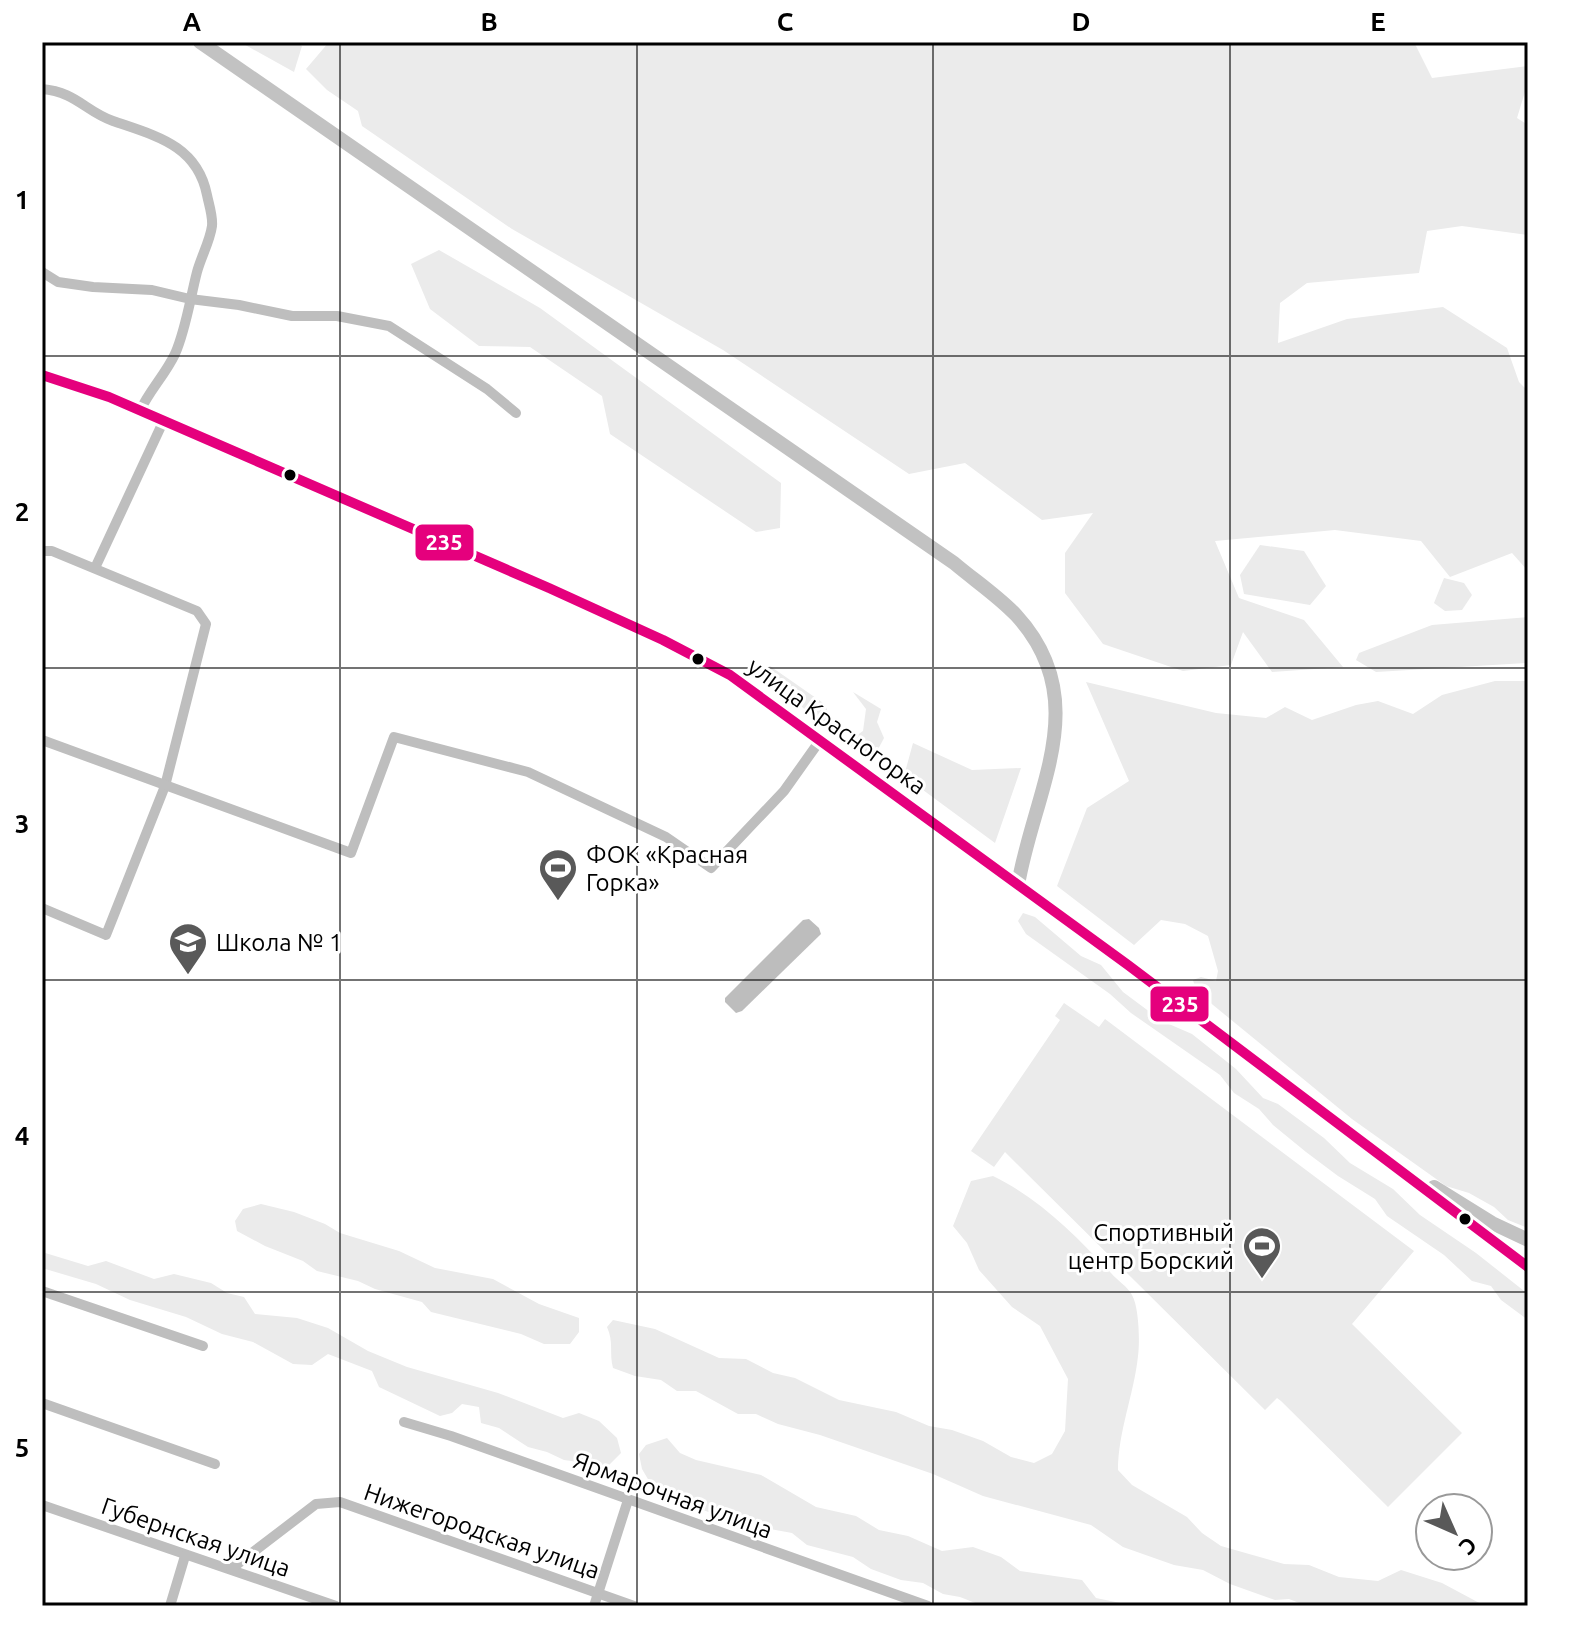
<svg xmlns="http://www.w3.org/2000/svg" width="1570" height="1648" font-family="Ubuntu,sans-serif">
<style>
.green{fill:#ebebeb}
.water{fill:#bdbdbd}
.lines{fill:none;stroke-linecap:round;stroke-linejoin:round}
.minor{stroke:#bebebe;stroke-width:10}
.secondary{stroke:#c2c2c2;stroke-width:14}
.bus-1-casing{stroke:#fff;stroke-width:16}
.bus-1{stroke:#e5007d;stroke-width:10}
.grid{fill:none;stroke:#000;stroke-width:2;stroke-opacity:0.55}
.bus-dot{fill:#000;stroke:#fff;stroke-width:3}
.labels{text-anchor:middle;dominant-baseline:central;stroke-width:6;stroke-linejoin:round;paint-order:stroke}
.street-label{font-size:24px;fill:#000;stroke:#fff}
.poi-label{font-size:24px;fill:#000;stroke:#fff;text-anchor:start}
.line-badge{stroke:#fff;stroke-width:3}
.badge-label{font-size:22px;text-anchor:middle;font-weight:bold;fill:#fff}
.neatline{fill:none;stroke:#000;stroke-width:3}
.grid-label{font-size:26px;text-anchor:middle;font-weight:bold;fill:#000}
</style>
<rect width="100%" height="100%" fill="#fff"/>
<g class="green">
<path d="M240,42H294L302,46L294,72Z"/>
<path d="M329,42H1414L1432,78L1528,66V82L1517,118L1528,125V235L1462,226L1427,231L1419,273L1307,283L1280,303L1278,343L1347,319L1443,307L1507,348L1519,382L1528,391V571L1512,553L1450,577L1421,541L1335,530L1215,541L1239,598L1304,620L1343,667L1272,672L1243,632L1231,665L1183,671L1103,644L1065,593V553L1093,513L1042,520L965,463L909,474L723,350L512,229L362,126L358,111L327,90L306,69Z"/>
<path d="M439,250L540,308L781,483L780,528L756,532L610,434L602,396L530,347L479,346L430,309L411,264Z"/>
<path d="M1260,545L1304,551L1326,586L1310,605L1244,594L1240,575Z"/>
<path d="M1444,578L1464,583L1472,595L1462,610L1445,611L1434,603Z"/>
<path d="M1528,617V663L1376,672L1356,660L1359,653L1432,625Z"/>
<path d="M770,666L826,705L828,714L840,733H832L802,707L754,675Z"/>
<path d="M1495,681H1528V1228L1508,1220L1494,1207L1469,1193L1446,1186L1352,1119L1196,991L1193,980L1201,977L1216,981L1218,971L1208,936L1185,924L1161,920L1134,945L1057,886L1087,808L1129,781L1086,682L1216,713L1266,718L1285,707L1312,720L1356,705L1378,701L1413,714L1442,695Z"/>
<path d="M853,692L881,709L877,722L884,738L875,755L855,750L846,743L863,731L866,709Z"/>
<path d="M913,743L972,770L1021,768L995,843L904,776Z"/>
<path d="M1023,913L1035,917L1081,956L1101,965L1123,992L1162,1021L1192,1034L1236,1069L1263,1098L1278,1104L1324,1138L1350,1163L1393,1189L1420,1215L1476,1253L1528,1294V1320L1501,1300L1491,1286L1472,1281L1444,1255L1387,1216L1375,1199L1338,1176L1306,1152L1273,1125L1259,1109L1234,1093L1220,1075L1131,1013L1110,994L1026,934L1018,921Z"/>
<path d="M1064,1003L1099,1027L1105,1019L1414,1251L1352,1324L1462,1433L1388,1507L1281,1401L1277,1398L1265,1410L1005,1152L994,1167L971,1151L1060,1020L1055,1016Z"/>
<path d="M993,1176C1040,1199 1075,1235 1111,1273C1117,1280 1128,1287 1132,1295C1139,1307 1140,1342 1138,1356C1134,1394 1118,1432 1118,1470L1132,1485L1187,1517L1202,1533L1221,1546L1284,1564L1309,1565L1339,1577L1378,1581L1401,1570L1442,1583L1485,1606H1307L1289,1599L1275,1600L1230,1584L1203,1570L1174,1565L1123,1547L1091,1525L983,1496L933,1474L820,1435L778,1424L756,1414H738L696,1391H677L661,1380L635,1376L613,1368C609,1353 614,1342 607,1327L613,1320L655,1329L719,1358L746,1359L773,1373L795,1378L839,1400L896,1412L929,1426L952,1430L983,1441L1011,1457L1034,1463L1052,1454L1065,1431L1068,1379L1040,1326L1012,1307L979,1270L967,1243L953,1226L971,1181Z"/>
<path d="M261,1204L294,1212L325,1224L340,1233L399,1251L435,1268L493,1279L539,1304L579,1318V1332L570,1344H544L521,1334L431,1312L422,1302L375,1289L358,1281L317,1271L303,1261L265,1246L237,1231L235,1221L243,1209Z"/>
<path d="M42,1252L88,1266L106,1261L154,1279L174,1274L211,1283L227,1293L244,1297L255,1314L297,1318L328,1328L368,1351L407,1367L498,1393L563,1418L579,1413L599,1421L617,1438L621,1453L608,1466L564,1460L547,1452L528,1447L499,1428L481,1423L479,1407L462,1404L452,1413L440,1416L379,1387L372,1371L328,1354L312,1365L293,1364L253,1342L222,1334L186,1317L130,1300L96,1284L42,1268Z"/>
<path d="M667,1438L680,1453L696,1460L761,1475L816,1507L856,1516L879,1530L908,1536L942,1551L973,1547L1001,1557L1020,1571L1082,1580L1096,1598L1135,1606H983L960,1597L943,1594L923,1583L901,1580L871,1569L853,1557L807,1545L792,1533L742,1524L689,1505L675,1492L652,1486L642,1469L639,1454L646,1445Z"/>
</g>
<path class="water" d="M809,919L819,928L821,934L742,1011L736,1013L725,1002V998L803,920Z"/>
<g class="lines">
<g class="minor">
<path d="M42,89C76,92 85,111 113,121C156,136 197,145 207,195C209,205 213,216 212,226C210,241 201,257 197,272C190,299 186,329 175,354C165,375 149,391 140,411"/>
<path d="M42,272L58,282L93,287L152,290L190,299L239,305L292,316H337L389,326L487,389L516,413"/>
<path d="M42,551H52L197,611L206,624L165,786L106,935L42,908"/>
<path d="M95,568L163,422"/>
<path d="M42,740L351,853L394,737L528,772L666,837L711,868L784,791L821,739"/>
<path d="M42,1291L203,1346"/>
<path d="M42,1403L215,1464"/>
<path d="M404,1422L451,1436L928,1606"/>
<path d="M42,1505L336,1606"/>
<path d="M231,1569L316,1504L340,1502L634,1606"/>
<path d="M170,1606L185,1556"/>
<path d="M594,1606L628,1500"/>
</g>
<g class="secondary">
<path d="M200,42L954,563C974,580 998,596 1016,615C1095,701 1034,790 1018,885"/>
<path d="M42,375L109,397L549,588L663,640L730,675L1128,965L1528,1267"/>
<path d="M1434,1187L1492,1223L1528,1240"/>
</g>
<g class="bus-1-casing">
<path id="bus-1" d="M42,375L109,397L549,588L663,640L730,675L1128,965L1528,1267"/>
</g>
<use href="#bus-1" class="bus-1"/>
</g>
<path class="grid" d="M340,42V1606M637,42V1606M933,42V1606M1230,42V1606M42,356H1528M42,668H1528M42,980H1528M42,1292H1528"/>
<defs>
<g id="stadium-pin" transform="scale(2)"><path d="M0 17L-7.5 6A9.5 9.5 0 1 1 7.5 6Z" fill="#595959" stroke="#fff"/><path d="M0-5a6.5 5 0 1 0 0 10a6.5 5 0 1 0 0-10ZM-3.5-1.8h7v3.6h-7Z" fill="#fff"/></g>
<g id="school-pin" transform="scale(2)"><path d="M0 17L-7.5 6A9.5 9.5 0 1 1 7.5 6Z" fill="#595959" stroke="#fff"/><path d="M0-5L7-2L0 1L-7-2ZM-4 1L0 2.5L4 1V4Q0 6-4 4Z" fill="#fff"/></g>
</defs>
<g fill-rule="evenodd">
<use href="#stadium-pin" x="558" y="868"/>
<use href="#school-pin" x="188" y="942"/>
<use href="#stadium-pin" x="1262" y="1246"/>
</g>
<g class="bus-dot">
<circle cx="290" cy="475" r="7"/>
<circle cx="698" cy="659" r="7"/>
<circle cx="1465" cy="1219" r="7"/>
</g>
<g class="labels">
<g class="street-label">
<text transform="translate(837 726) rotate(36)">улица Красногорка</text>
<text transform="translate(673 1495) rotate(20)">Ярмарочная улица</text>
<text transform="translate(482 1531) rotate(19)">Нижегородская улица</text>
<text transform="translate(196 1537) rotate(19)">Губернская улица</text>
</g>
<g class="poi-label">
<text x="586" y="854">ФОК «Красная<tspan x="586" dy="28">Горка»</tspan></text>
<text x="216" y="942">Школа № 1</text>
<text x="1234" y="1232" text-anchor="end">Спортивный<tspan x="1234" dy="28">центр Борский</tspan></text>
</g>
</g>
<g class="line-badge">
<rect x="414" y="523" width="61" height="39" rx="8" fill="#e5007d"/>
<rect x="1149" y="985" width="61" height="38" rx="8" fill="#e5007d"/>
</g>
<g class="badge-label">
<text x="444" y="550">235</text>
<text x="1180" y="1012">235</text>
</g>
<rect width="1570" height="1648" fill="none" stroke="#ffffff" stroke-width="88"/>
<g transform="translate(1454 1532) rotate(135)"><circle r="38" fill="#ffffff" stroke="#999999" stroke-width="2"/>
<path d="M0-6L14 30L0 20L-14 30Z" fill="#595959"/>
<text y="-12" font-size="22" font-weight="bold" text-anchor="middle" fill="#000000">С</text>
</g>
<rect x="44" y="44" width="1482" height="1560" class="neatline"/>
<g class="grid-label">
<text x="192" y="31">A</text>
<text x="489" y="31">B</text>
<text x="785" y="31">C</text>
<text x="1081" y="31">D</text>
<text x="1378" y="31">E</text>
<text x="22" y="209">1</text>
<text x="22" y="521">2</text>
<text x="22" y="833">3</text>
<text x="22" y="1145">4</text>
<text x="22" y="1457">5</text>
</g>
</svg>
